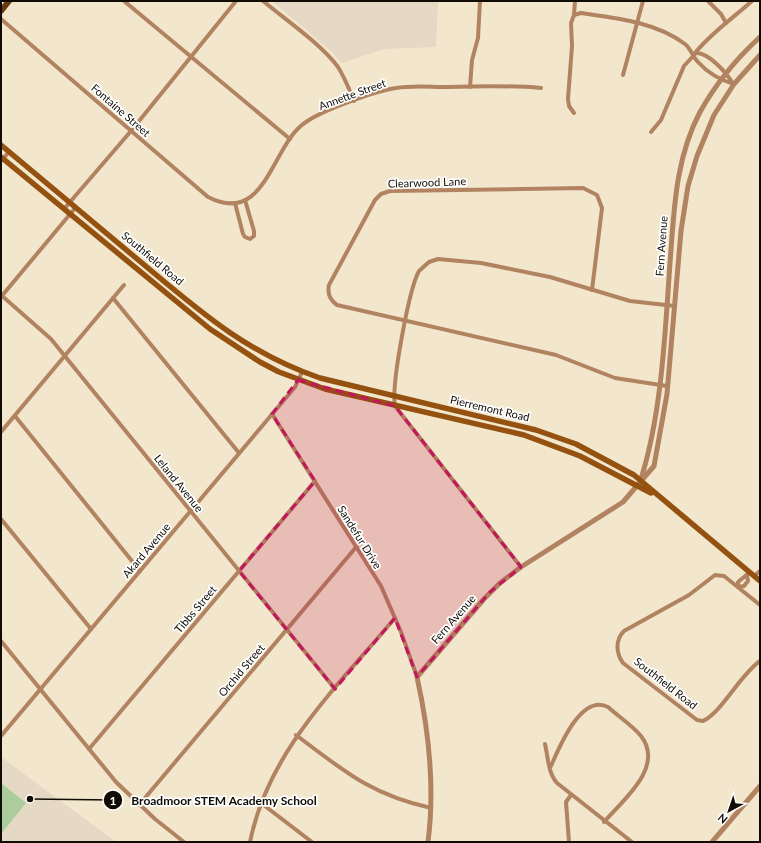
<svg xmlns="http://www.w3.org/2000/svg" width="761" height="843" font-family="Lato,sans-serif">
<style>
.education{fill:#e5d8c4}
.green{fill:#abcd9b}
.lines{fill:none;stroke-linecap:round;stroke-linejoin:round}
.minor{stroke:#b28360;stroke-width:4}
.tertiary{stroke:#b28360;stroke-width:5}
.secondary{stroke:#94510f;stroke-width:5.5}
.primary{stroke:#693a0e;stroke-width:6}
.marked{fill:#c2185b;fill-opacity:0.2;stroke:#c2185b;stroke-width:3;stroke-dasharray:8 5;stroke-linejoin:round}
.labels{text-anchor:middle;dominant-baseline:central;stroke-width:3.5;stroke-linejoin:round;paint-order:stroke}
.street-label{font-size:11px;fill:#100c04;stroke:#fff}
.leader{fill:none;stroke:#100c04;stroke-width:1.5}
.callout-dot{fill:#100c04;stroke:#fff;stroke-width:1.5}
.mark-label{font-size:12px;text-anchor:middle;font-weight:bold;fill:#fff}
.callout-label{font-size:12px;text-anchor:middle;font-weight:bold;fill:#100c04;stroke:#fff;stroke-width:3.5;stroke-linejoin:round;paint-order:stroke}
</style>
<rect width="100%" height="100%" fill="#f2e7cd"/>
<g class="education">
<path d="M272,1H438L436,47L384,49L342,63L331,51Z"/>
<path d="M1,757L116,842H1Z"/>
</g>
<path class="green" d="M1,783L26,803L1,834Z"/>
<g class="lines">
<g class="minor">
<path d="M124,1L290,139"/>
<path d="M263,1C286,20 321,44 338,67C345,78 349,89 354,101"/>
<path d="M708,1L721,14L726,23"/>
<path d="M574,15L575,1"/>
<path d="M1,19L208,197C267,227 271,144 306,122C323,110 375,91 396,88C413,85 430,87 447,87C479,86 510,85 541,88"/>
<path d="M695,53C712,32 732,19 752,1"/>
<path d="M623,75L643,1"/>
<path d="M470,87L472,60L478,38L480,1"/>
<path d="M574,113L569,106L568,99L572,46L571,23L574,15L581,13C616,18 656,22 685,44C691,49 693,57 698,62C707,72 720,80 734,84"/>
<path d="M651,132L661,120L684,66L696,53C708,52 727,73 733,84"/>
<path d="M1,161L9,152"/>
<path d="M235,203L243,234L245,237L250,239L254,236V231L245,200"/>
<path d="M64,209L131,131L236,1"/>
<path d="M592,290L602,208L597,195L583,188L390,191L381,194L375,200L329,285C327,294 330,300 337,305L556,355L615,378L667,386"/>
<path d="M1,295L51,339L335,689"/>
<path d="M1,297L76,207"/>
<path d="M113,298L239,453"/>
<path d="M272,414L381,586L401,632L417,677"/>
<path d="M15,416L140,571"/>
<path d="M1,432L124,285"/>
<path d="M1,519L91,629"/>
<path d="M521,567L395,406C391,385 409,289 419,271L429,262L438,259L481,263L550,277L630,301L675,306"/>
<path d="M747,576L748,581L744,586L738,587V582L750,572"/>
<path d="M754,576L760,571"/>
<path d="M760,605L724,576L715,575L689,595L624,631C615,640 616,653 623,663L697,720L703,721C723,711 739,676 760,661"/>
<path d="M1,641L116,782L155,819L184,842"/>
<path d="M296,735C344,771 371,795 431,808"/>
<path d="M1,736L295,387L302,372"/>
<path d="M545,744C548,757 548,773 557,783L632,842"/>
<path d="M89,749L315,481"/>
<path d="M551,766C559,748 581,693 608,707C619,717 632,725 641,736C665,767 623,800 604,822"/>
<path d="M261,803L312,842"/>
<path d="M139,805L357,546"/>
<path d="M250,842C268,751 338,686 395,618"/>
<path d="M569,842L566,802L571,795"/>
</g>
<g class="tertiary">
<path d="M641,479C662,412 665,333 670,263C674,212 675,159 700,112C715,85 737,58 760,37"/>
<path d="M428,842C435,787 429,731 417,677L484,599L500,583L521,567L623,502L654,466L667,394L681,231L688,186L697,156L714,115L734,84L760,55"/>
<path d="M712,842L760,786"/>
</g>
<g class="secondary">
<path d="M1,145C46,183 91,220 136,258C196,308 244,352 320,378L536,430L576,444L634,475L760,581"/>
<path d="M1,157L210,329L260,362L279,372L325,389L524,435L580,456L651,493"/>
</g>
<path class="primary" d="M1,11L9,1"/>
</g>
<path class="marked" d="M298,380L395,406L521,567L490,592L417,677L395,618L335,689L239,571L315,481L272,414Z"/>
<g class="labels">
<g class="street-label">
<text transform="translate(352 94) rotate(-20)">Annette Street</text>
<text transform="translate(121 110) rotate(41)">Fontaine Street</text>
<text transform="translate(427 182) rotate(-2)">Clearwood Lane</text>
<text transform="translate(661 246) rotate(-86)">Fern Avenue</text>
<text transform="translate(153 258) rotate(40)">Southfield Road</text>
<text transform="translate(490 408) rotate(13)">Pierremont Road</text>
<text transform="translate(179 483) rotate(51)">Leland Avenue</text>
<text transform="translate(360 537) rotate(58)">Sandefur Drive</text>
<text transform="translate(146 550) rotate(-50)">Akard Avenue</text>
<text transform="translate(195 609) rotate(-50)">Tibbs Street</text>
<text transform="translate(453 619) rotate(-49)">Fern Avenue</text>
<text transform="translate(241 670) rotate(-50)">Orchid Street</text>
<text transform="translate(666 683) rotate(38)">Southfield Road</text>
</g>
</g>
<path class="leader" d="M30 799L113 800"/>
<g class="callout-dot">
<circle cx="30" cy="799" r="4"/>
<circle cx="113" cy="800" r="10"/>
</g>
<g class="mark-label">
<text x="113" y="805">1</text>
</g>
<g class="callout-label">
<text x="224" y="805">Broadmoor STEM Academy School</text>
</g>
<rect width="761" height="843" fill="none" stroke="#100c04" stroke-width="4"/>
<g transform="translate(729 811) rotate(220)" stroke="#ffffff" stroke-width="3" paint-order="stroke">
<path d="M0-3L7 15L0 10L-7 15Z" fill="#100c04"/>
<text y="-6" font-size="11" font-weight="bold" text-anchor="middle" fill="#100c04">N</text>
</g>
</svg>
